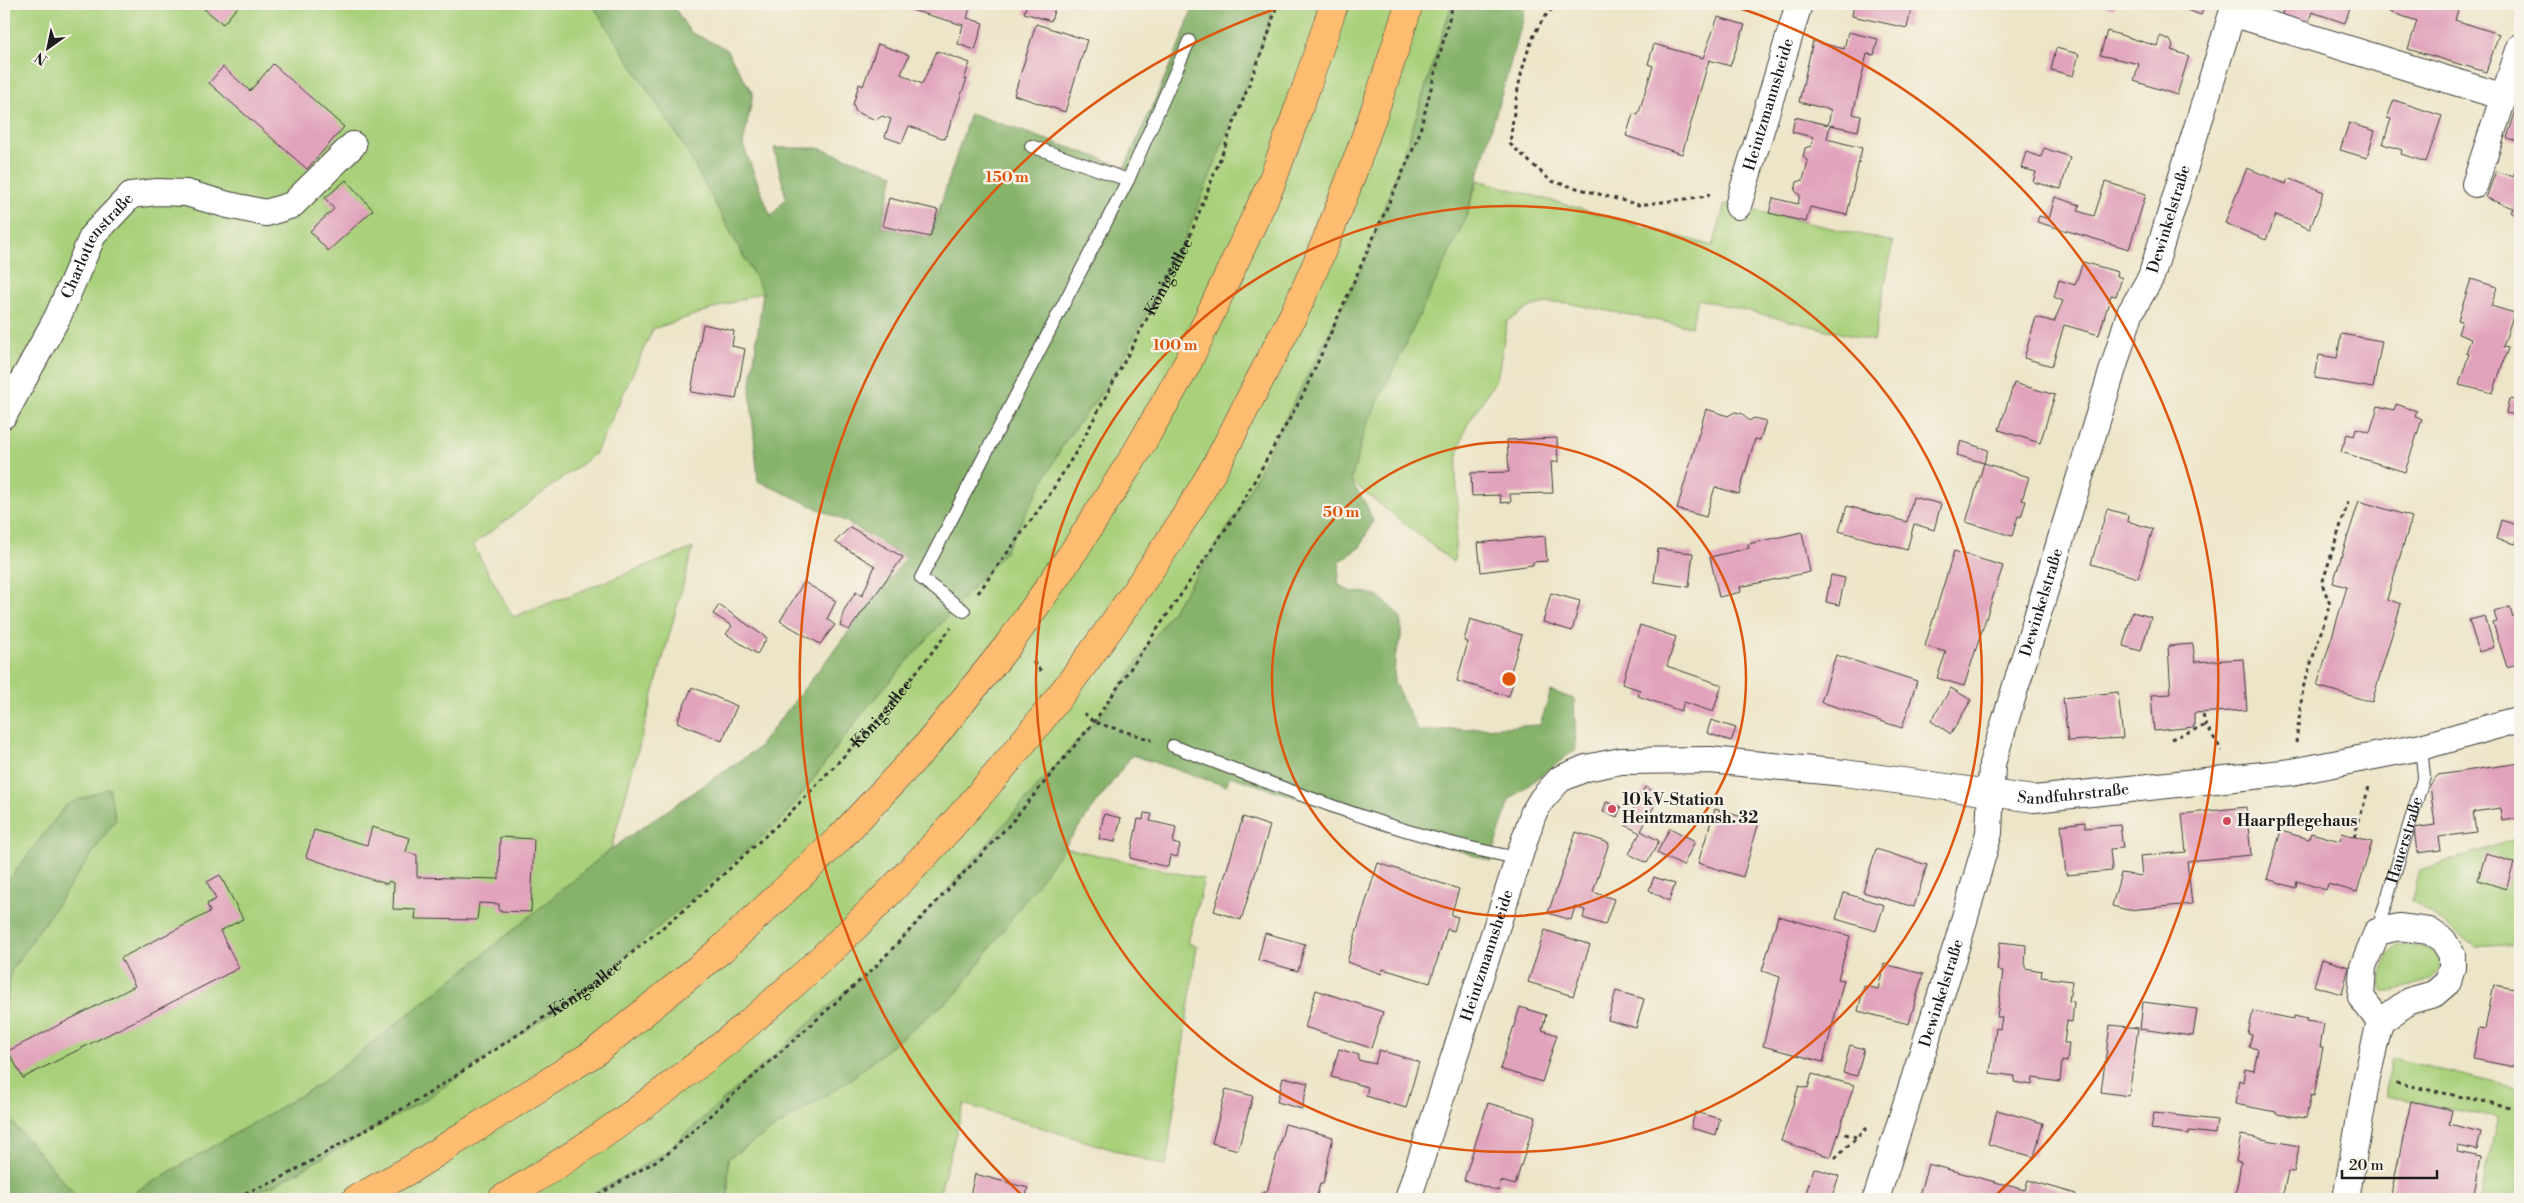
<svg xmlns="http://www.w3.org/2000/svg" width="2524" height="1203" font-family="'Libre Bodoni',serif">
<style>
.green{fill:#a9d07a;stroke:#62764b}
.forest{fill:#86b26a;stroke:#516743}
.building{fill:#e1a3bc}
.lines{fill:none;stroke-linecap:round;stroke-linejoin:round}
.lane-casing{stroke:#3b3a36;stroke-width:14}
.street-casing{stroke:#3b3a36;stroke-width:28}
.primary-casing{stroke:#3b3a36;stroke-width:29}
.path{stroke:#3b3a36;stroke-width:3;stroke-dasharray:4 4;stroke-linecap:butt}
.lane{stroke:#fff;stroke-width:12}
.street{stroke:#fff;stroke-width:26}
.primary{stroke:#fdbc6f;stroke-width:28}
.ring{fill:none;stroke:#de560d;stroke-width:2.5}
.poi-dot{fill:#d1495b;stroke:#f7f3e8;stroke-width:2}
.labels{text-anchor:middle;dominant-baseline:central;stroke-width:4.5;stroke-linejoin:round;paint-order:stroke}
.street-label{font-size:16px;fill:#1c1c1c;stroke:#f7f3e8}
.poi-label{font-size:16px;font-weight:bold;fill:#1c1c1c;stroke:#f7f3e8;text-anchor:start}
.centre{fill:#de560d;stroke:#f7f3e8;stroke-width:2.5}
.ring-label{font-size:15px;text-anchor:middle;font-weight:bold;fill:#de560d;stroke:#f7f3e8;stroke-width:4.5;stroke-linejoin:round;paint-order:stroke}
</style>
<rect width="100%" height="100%" fill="#f7f3e8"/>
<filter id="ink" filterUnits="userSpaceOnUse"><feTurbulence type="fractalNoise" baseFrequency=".02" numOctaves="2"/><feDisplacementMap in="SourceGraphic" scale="10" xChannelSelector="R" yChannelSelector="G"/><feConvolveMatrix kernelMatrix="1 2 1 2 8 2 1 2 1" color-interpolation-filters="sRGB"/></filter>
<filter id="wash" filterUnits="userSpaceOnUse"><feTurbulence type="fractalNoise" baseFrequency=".0096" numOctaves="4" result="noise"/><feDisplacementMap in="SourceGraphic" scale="20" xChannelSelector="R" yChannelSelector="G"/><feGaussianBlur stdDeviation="1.12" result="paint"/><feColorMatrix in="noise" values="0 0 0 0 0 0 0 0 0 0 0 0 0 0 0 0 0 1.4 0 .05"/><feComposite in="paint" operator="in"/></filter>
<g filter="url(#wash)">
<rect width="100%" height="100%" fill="#ede5c8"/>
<g class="green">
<path d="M9,4H592L683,144L763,292L653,329L596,453L473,545L513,617L693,548L611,849L472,964L320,1084L123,1199H79L4,1113V1020L11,971L116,819L67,804L4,886V397L14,378L4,375V207L9,200L4,194V9Z"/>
<path d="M1273,4H1452L1411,132L1365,262L1236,516L1108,706L925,915L876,964L663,1154L585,1199H240L278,1183L426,1099L782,820L868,706L1005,551L1065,441L1114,376L1264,40Z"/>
<path d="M1478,180L1713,246L1725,204L1893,242L1874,341L1698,299L1691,327L1567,303C1539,301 1529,306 1507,322L1499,369L1494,383L1466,427L1459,449L1456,473L1458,508L1454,563L1351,481L1364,431L1465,220Z"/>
<path d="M2520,838V944L2476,947L2411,900L2420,870Z"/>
<path d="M1062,847L1204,879L1188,943L1197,946L1166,1166L964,1104L938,1199H728V1158L848,1081L957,993Z"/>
<path d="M2401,944L2431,949L2439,956C2439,960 2440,967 2438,971C2432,984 2396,990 2383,992L2379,986C2383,973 2386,948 2401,944Z"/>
<path d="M2392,1058L2520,1089V1199H2480L2498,1117L2385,1096Z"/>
</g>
<g class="forest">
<path d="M592,4H672L690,32L726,49L753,94L743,145L771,217L786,198L774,148H818L894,174L881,227L930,238L970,113L1125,167L1181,41L1194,4H1273L1264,40L1183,244L1114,376L1065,441L1005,551L868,706L782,820L587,989L426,1099L278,1183L240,1199H123L320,1084L472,964L611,849L757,749L906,558L847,522L758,481L750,391L763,292L683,144Z"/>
<path d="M1452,4H1524L1523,20L1465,220L1364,431L1351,481L1365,502L1373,521L1360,547L1340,561L1338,584L1352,593C1376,589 1386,602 1401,618V639L1395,656L1394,682L1418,731L1540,725L1551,691L1574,699L1576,749L1509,800L1491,861L1230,776L1226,786L1132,755L957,993L848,1081L728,1158V1199H585L663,1154L876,964L925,915L1108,706L1236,516L1365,262L1411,132Z"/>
<path d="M109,788L116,819L11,971L4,1020V886L67,804Z"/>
<path d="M4,1113L79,1199H4Z"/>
</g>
<g id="blocks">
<g class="building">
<path d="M198,4H240L223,24Z"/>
<path d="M891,4H971L967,18L983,23L975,50L958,44L963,25Z"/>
<path d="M1027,4H1056L1051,21L1024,13Z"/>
<path d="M1726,4H1749L1746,11Z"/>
<path d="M1854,4H1912L1907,28L1852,16Z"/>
<path d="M2095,4H2115L2114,9Z"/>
<path d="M2170,4H2205L2201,15Z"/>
<path d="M2285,4L2294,7L2295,4H2351L2345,23L2312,12L2307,26L2281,17Z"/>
<path d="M2393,4H2460L2455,20L2499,34L2486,72L2408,49L2417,21L2390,12Z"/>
<path d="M1718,17L1745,25L1730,66L1709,60L1682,154L1626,136L1633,114L1638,115L1653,66L1648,64L1654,44L1703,58Z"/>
<path d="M1036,24L1087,40L1065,112L1014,95Z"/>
<path d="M2107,31L2157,46L2160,36L2170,40L2173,46L2171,50L2189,56L2177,95L2134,81L2139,64L2100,55Z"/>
<path d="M1848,32L1878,39L1874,55L1867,54L1853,114L1861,116L1858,131L1830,125L1827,139L1862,148L1847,215L1810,207L1806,222L1769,213L1773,198L1798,204L1800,195L1795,191L1797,182L1803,180L1808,161L1803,157L1805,148L1811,146L1813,137L1792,132L1795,117L1828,125L1831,110L1799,102L1813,41L1844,49Z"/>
<path d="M878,44L909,55L901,74L922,84L937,51L970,63L964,79H967L945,139L909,126L902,143L885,137L891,119L882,116L876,120L856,112L853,105L859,84L863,86Z"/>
<path d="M2056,48L2079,54L2073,76L2051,70Z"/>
<path d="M273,64L344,127L307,169L209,83L223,67L250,91Z"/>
<path d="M2394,100L2442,116L2426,162L2401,154L2402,150L2383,144L2391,119L2387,118Z"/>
<path d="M2517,107L2520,108V142L2507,138Z"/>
<path d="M2349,123L2375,131L2367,158L2340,150Z"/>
<path d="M2044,148L2070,157L2061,189L2033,182L2036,172L2021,168L2026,152L2041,157Z"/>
<path d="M2517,167L2520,168V216L2511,213L2513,208L2486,198L2496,171L2513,177Z"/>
<path d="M2247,168L2286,184L2288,178L2324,192L2310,229L2276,215L2266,240L2225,223Z"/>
<path d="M346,180L373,210L328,251L310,231L334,209L325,198Z"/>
<path d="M2105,182L2146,194L2129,249L2037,222L2039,216L2049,219L2055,197L2080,205L2078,211L2094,216Z"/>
<path d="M889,198L938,210L930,237L882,226Z"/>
<path d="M2083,262L2118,272L2117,276L2122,278L2116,296L2111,295L2099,335L2064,325L2052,366L2024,358L2036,317L2054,322L2063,301L2054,297L2059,280L2075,285Z"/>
<path d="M2471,279L2497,287L2491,306L2518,314L2513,316L2503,347L2508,348L2493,393L2459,385L2469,354L2466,353L2471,339L2458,334L2462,321L2458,320Z"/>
<path d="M703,324L734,331L732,346L745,349L736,399L691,392Z"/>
<path d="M2341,334L2382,341L2373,388L2315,378L2319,355L2337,358Z"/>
<path d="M2014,383L2055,395L2040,443L1999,430Z"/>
<path d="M2509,399L2520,401V416L2506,413Z"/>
<path d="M2396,404L2417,411L2415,417L2422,419L2405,472L2341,452L2347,434L2354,436L2356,428L2370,432L2378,406L2394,410Z"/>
<path d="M1706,409L1728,416L1735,412L1743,414L1749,421L1754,418L1766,421L1760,440L1755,439L1739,494L1715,487L1706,517L1677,509Z"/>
<path d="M1557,438L1558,462H1551L1553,493L1510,494L1511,502L1501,503L1500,495L1472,496L1471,473L1509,472L1507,440Z"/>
<path d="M1961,441L1988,450L1984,463L1957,455Z"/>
<path d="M1984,463L2029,477L2022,500L2026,501L2021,517L2018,516L2012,536L1966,522Z"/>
<path d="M1913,497L1941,504L1934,530L1914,524L1907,550L1839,531L1847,506L1907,522Z"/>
<path d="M2359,501L2412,517L2387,599L2401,604L2372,702L2317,686L2347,587L2333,583Z"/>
<path d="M2107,509L2128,515L2127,521L2153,529L2138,578L2091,564Z"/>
<path d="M2501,520L2520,526L2516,544L2496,539Z"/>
<path d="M850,527L903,557L849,630L840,626L844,610L856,592L862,596L875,566L835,542Z"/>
<path d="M1802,532L1810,572L1740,587L1741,592L1719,597L1710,557L1749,548L1748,544Z"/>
<path d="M1545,536L1547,561L1533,562V565L1481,572L1478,543Z"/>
<path d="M1658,549L1693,553L1689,587L1654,582Z"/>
<path d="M1954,551L2003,566L1964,686L1937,678L1946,652L1925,646Z"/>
<path d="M1831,575L1845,578L1839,605L1826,602Z"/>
<path d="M804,582L836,601L827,619L835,625L820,644L780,621Z"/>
<path d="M1551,593L1580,601L1572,631L1543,622Z"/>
<path d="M719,605L767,638L757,654L726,634L732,626L713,614Z"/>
<path d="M2510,607L2513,617L2520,614V663L2507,667L2493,623L2497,622L2494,612Z"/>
<path d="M2132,612L2151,617L2141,651L2123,646Z"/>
<path d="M2485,616L2494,647L2479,652L2469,620Z"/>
<path d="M1470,619L1522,635L1510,674L1515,676L1509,696L1457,681L1468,642L1464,641Z"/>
<path d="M1640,625L1676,637L1667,666L1722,685L1713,712L1684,702L1681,711L1638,696L1640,690L1622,684Z"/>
<path d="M2193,644L2195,662L2243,659L2247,710L2194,713V727L2154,731L2151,695L2171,694L2168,646Z"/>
<path d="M1836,655L1917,681L1902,728L1821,702Z"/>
<path d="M692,687L737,706L722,741L677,722Z"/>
<path d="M1951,688L1971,700L1951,734L1931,721Z"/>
<path d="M2118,692L2123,738L2068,741L2063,698Z"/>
<path d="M1711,720L1736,728L1731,741L1707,733Z"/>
<path d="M2520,763V818L2502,821L2500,808L2473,812L2476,832L2439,837L2441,850L2417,853L2414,828L2435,825L2430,785L2438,775Z"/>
<path d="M1645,787L1660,795L1641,831L1659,841L1647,863L1629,854L1640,833L1625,825Z"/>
<path d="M1606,802L1621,807L1617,817L1603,812Z"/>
<path d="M2246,807L2251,855L2187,861L2192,904L2128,910L2112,906L2121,873L2142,876L2140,856L2186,852L2182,814Z"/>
<path d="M1715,809L1759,822L1743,877L1698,863Z"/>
<path d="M1144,813L1152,814L1150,821L1176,827L1173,843L1180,845L1177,857L1170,855L1168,867L1130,858L1138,819L1143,820Z"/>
<path d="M1104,814L1121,818L1115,842L1099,839Z"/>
<path d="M1243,817L1270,826L1241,920L1214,911Z"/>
<path d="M2085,822V828L2120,825L2123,848L2110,849L2112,871L2066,875L2061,825Z"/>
<path d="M372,827L410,838L406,852L417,855V877L499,879L500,837L534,839L531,912L499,911V904L479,903L477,920L415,919L416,910L393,909L394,883L389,881L387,884L364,877L306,857L314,830L367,845Z"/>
<path d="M1670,828L1695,841L1683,866L1657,853Z"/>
<path d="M2281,831L2309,839L2311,833L2340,841L2342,833L2372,842L2357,892L2328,884L2326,890L2297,881L2296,888L2267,879Z"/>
<path d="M1576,832L1609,843L1593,892L1614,899L1605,925L1583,918L1585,910L1575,907L1571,920L1548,913Z"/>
<path d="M1876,849L1927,865L1914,907L1863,892Z"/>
<path d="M2486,853L2514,863L2506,889L2478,880Z"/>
<path d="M1378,863L1459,889L1451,915L1458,917L1454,931L1447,929L1430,983L1383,969L1382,974L1347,962Z"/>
<path d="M220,875L243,919L220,931L239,968L23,1078L8,1051L135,986L121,958L210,912L207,904L216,899L207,882Z"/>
<path d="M1654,877L1675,884L1669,901L1649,890Z"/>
<path d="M1844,893L1884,905L1876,931L1836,919Z"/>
<path d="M1778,916L1850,936L1838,979L1844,980L1823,1062L1763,1046L1780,977L1762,971Z"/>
<path d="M1545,930L1590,945L1573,996L1528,982Z"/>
<path d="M1265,933L1305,944L1298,971L1258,960Z"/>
<path d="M2000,942L2026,945L2025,968L2042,971L2041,977L2072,981L2069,1001L2074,1002L2072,1022L2067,1021L2064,1043H2069L2067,1062L2062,1061L2060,1082L2033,1078L2032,1085L2014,1082L2015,1076L1990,1073L1996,1028L2000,1029L2002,1017H1997L2003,971L1997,970Z"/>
<path d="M2322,959L2349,967L2342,994L2314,986Z"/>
<path d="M1884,964L1923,974L1909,1024L1858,1011L1864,986L1878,989Z"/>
<path d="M2494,985L2520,990V1068L2473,1059L2479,1028L2485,1029Z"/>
<path d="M1316,990L1383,1012L1371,1048L1305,1027Z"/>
<path d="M1616,991L1644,999L1636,1028L1608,1020Z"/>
<path d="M2143,1002L2197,1009L2193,1036L2140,1029Z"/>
<path d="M1520,1007L1546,1015L1542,1030L1557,1035L1542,1082L1500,1069Z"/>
<path d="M2253,1011L2294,1019V1016L2307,1019L2306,1021L2324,1024L2320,1047H2323L2314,1096L2311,1095L2306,1118L2276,1114V1112L2235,1104L2239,1080L2243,1082L2245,1069L2254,1071L2258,1049L2249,1047L2252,1035L2248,1034Z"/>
<path d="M2110,1025L2138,1028L2129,1096L2101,1092Z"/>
<path d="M1850,1045L1864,1049L1857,1076L1843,1073Z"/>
<path d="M1339,1049L1359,1055L1358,1060L1375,1064L1379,1050L1419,1062L1406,1108L1366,1096L1368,1087L1331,1077Z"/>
<path d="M1812,1074L1854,1085L1831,1157L1781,1141L1799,1086L1808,1088Z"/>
<path d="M1283,1077L1308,1083L1302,1109L1277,1102Z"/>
<path d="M1226,1089L1253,1096L1238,1150L1212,1143Z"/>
<path d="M2411,1101L2452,1110L2449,1124L2481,1132L2477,1150L2458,1146L2457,1152L2481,1157L2473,1199H2390Z"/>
<path d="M1488,1103L1536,1117L1515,1185L1501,1181L1498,1191L1464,1180Z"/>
<path d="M1997,1110L2043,1123L2034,1157L1988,1144Z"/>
<path d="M1695,1112L1720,1119L1716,1135L1691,1128Z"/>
<path d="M2154,1113L2217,1120L2215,1134L2189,1131V1134L2151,1129Z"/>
<path d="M1285,1124L1333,1137L1323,1184H1320L1316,1199H1261L1263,1192H1267Z"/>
<path d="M2241,1135L2299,1146L2294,1172L2288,1171L2282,1199H2235L2241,1162L2236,1161Z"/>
<path d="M1928,1164L2025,1190L2028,1180L2076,1194L2074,1199H1918Z"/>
<path d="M1814,1168L1839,1176L1831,1199H1804Z"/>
<path d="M975,1174L1028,1188L1025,1199H969Z"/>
</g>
</g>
</g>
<g filter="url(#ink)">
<use href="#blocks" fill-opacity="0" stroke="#3b3a36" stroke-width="1"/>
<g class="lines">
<g class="lane-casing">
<g id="lane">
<path d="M1031,146L1128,180"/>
<path d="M964,611L921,578L1128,180L1189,41"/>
<path d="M1173,746C1286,789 1399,836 1518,858"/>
<path id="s3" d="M2377,932L2424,776L2421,747"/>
</g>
</g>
<g class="street-casing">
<g id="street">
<path d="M2232,13L2504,97"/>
<path d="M2475,184L2520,47"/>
<path id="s4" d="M1738,206L1799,4"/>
<path id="s5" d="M4,415L58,316L93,235L131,195L157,192L186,193L228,205L266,213L292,205L353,145"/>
<path id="s6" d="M1408,1199L1533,814L1542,799L1560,779L1586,768L1621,761L1710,760L1844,773L2034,799L2292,772L2421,747L2520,719"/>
<path id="s7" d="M1876,1199L1959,938L1989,833L1992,764L2130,313L2151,277L2235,4"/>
<path d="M2346,1199L2367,1077L2380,1022L2409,1001L2434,994L2448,982L2452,968V955L2443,940L2429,931L2399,927L2377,932L2363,966L2361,997L2380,1022"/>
</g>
</g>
<g class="primary-casing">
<g id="primary">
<path d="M356,1199L411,1169L594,1053L721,950L840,838L928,744L1009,644L1074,551L1135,455L1185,368L1271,184L1306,88L1334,4"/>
<path d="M502,1199C745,1055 953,851 1115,621C1148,573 1183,523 1212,472C1226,448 1238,422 1251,397C1267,365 1285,333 1300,301C1344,205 1378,105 1409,4"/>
</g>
</g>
<g class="path">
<path d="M1559,4C1524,24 1514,107 1510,144L1551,181L1639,205L1708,196L1709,193"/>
<path id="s1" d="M978,593L1048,497L1079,447L1188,241L1268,36L1277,4"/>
<path d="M1033,662L1042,672"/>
<path d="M1084,713L1094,722L1152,740"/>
<path d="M2203,715L2206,725L2222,751"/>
<path d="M2171,739L2206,725"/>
<path d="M2296,743L2303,688L2330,604L2322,584L2349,499"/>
<path d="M2354,837L2369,787"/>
<path d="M2396,1083L2520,1109"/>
<path d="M1845,1134L1856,1137"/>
<path d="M1835,1158L1867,1128"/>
<path id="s2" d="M230,1199L278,1180L428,1094L593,985L691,904L786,817L880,718L951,628"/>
<path d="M591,1199L666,1155L874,968L1011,823L1094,722L1235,515L1303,395L1418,138L1453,4"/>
</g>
<use href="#lane" class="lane"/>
<use href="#street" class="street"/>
<use href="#primary" class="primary"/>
</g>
</g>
<g class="ring">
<circle cx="1509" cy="679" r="237"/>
<circle cx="1509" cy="679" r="473"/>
<path d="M1025 1198A710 710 0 0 1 1284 6M1734 6A710 710 0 0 1 1993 1198"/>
</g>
<g class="poi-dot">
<circle cx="1612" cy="809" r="5"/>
<circle cx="2227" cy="821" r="5"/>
</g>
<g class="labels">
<g class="street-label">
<text stroke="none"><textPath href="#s4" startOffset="106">Heintzmannsheide</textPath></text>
<text stroke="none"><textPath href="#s7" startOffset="1026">Dewinkelstraße</textPath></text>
<text stroke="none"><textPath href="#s5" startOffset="194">Charlottenstraße</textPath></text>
<text stroke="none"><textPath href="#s1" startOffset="370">Königsallee</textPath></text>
<text stroke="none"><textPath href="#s7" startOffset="621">Dewinkelstraße</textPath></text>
<text stroke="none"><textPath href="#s2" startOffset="819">Königsallee</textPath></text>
<text stroke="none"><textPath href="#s6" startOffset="968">Sandfuhrstraße</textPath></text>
<text stroke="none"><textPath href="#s3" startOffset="96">Hauerstraße</textPath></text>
<text stroke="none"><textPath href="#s6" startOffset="256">Heintzmannsheide</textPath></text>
<text stroke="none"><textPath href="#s2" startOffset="414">Königsallee</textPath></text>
<text stroke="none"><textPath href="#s7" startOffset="216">Dewinkelstraße</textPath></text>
</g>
<g class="poi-label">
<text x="1622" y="800">10 kV-Station<tspan x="1622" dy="18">Heintzmannsh. 32</tspan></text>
<text x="2237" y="821">Haarpflegehaus</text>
</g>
</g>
<circle cx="1509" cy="679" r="8" class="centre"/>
<g class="ring-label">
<text x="1007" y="182">150 m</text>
<text x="1175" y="350">100 m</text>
<text x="1341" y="517">50 m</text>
</g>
<rect width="2524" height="1203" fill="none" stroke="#f7f3e8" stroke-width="20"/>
<g transform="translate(48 48) rotate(213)" stroke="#f7f3e8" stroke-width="4" paint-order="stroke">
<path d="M0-4L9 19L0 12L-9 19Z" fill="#1c1c1c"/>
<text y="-8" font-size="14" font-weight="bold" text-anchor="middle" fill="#1c1c1c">N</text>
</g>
<path d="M2342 1170v8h95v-8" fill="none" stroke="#1c1c1c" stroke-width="2.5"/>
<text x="2349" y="1170" font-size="15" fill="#1c1c1c" stroke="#f7f3e8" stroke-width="4" paint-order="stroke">20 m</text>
</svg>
